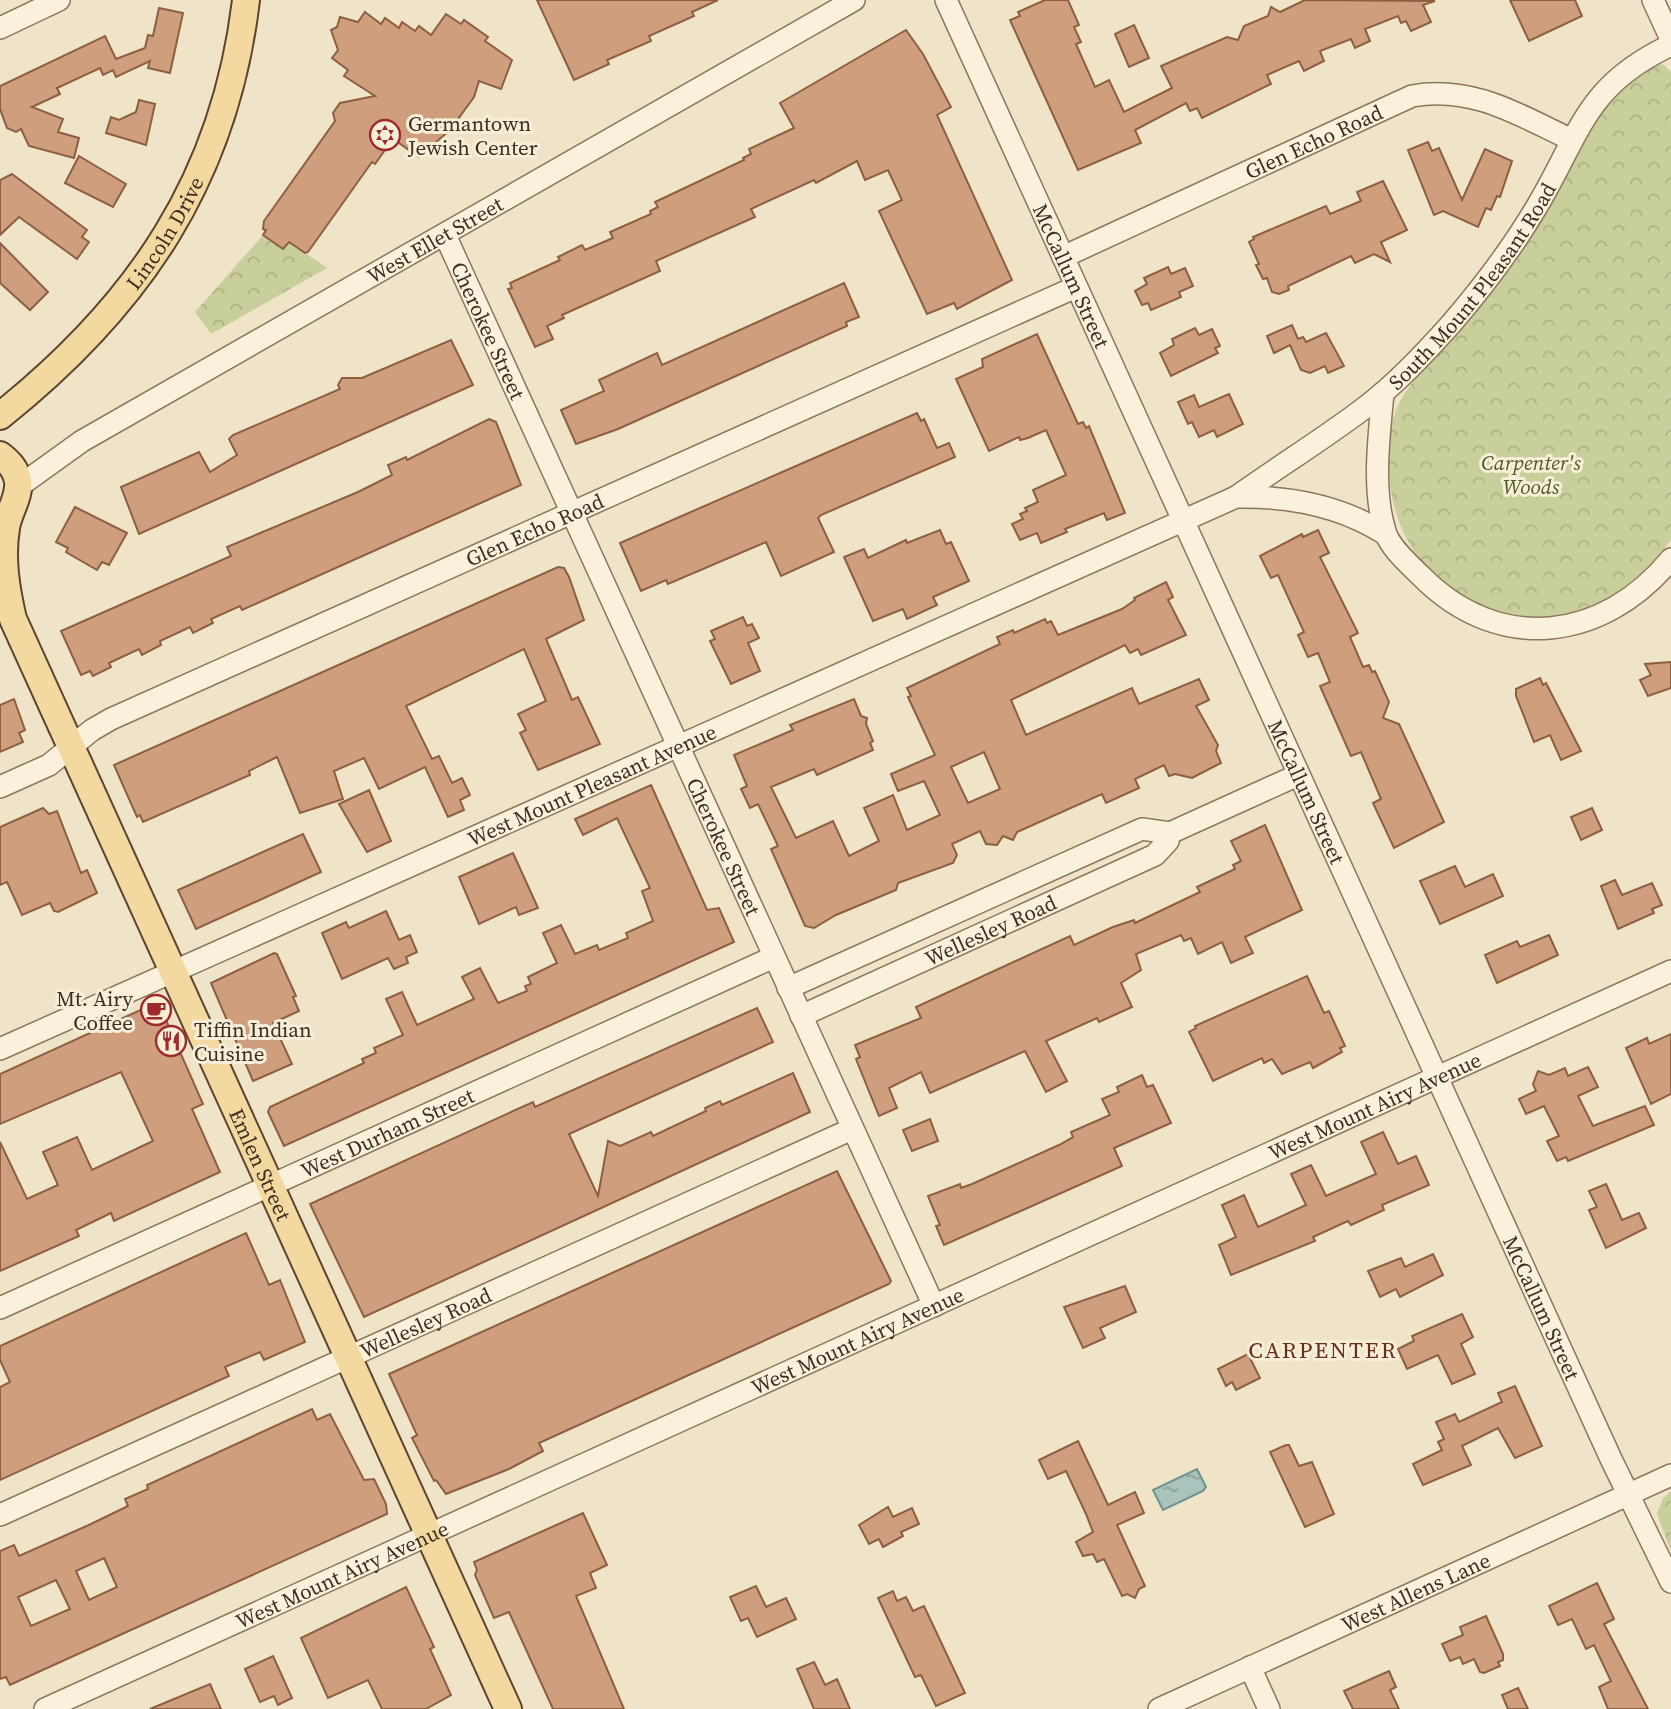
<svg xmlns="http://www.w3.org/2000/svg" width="1671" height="1709" font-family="'Source Serif 4',serif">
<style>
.park{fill:url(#park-crowns)}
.water{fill:url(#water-ripples);stroke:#6f938a;stroke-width:2}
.building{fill:#cf9f7d;stroke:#8d5f41;stroke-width:2;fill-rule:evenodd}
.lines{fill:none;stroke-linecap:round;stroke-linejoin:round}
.minor-casing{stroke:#8d765c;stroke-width:24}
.major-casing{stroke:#5b4430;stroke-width:30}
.minor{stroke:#faf1dc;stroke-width:21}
.major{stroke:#f3d9a0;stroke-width:26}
.labels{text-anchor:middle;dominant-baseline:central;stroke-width:6;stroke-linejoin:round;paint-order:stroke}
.poi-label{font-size:21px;fill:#3d2e20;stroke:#f7eed8;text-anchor:start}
.street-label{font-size:21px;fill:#3d2e20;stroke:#f7eed8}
.park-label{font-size:21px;font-style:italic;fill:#4d5a26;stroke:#f7eed8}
.neighbourhood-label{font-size:23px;letter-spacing:2px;fill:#6b2e1e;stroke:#f7eed8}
</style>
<defs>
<pattern id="park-crowns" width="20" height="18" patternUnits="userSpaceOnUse" patternTransform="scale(1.75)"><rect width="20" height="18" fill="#c9cf9b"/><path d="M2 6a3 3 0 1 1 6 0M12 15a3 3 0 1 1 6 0" fill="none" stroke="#aeb285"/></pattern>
<pattern id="water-ripples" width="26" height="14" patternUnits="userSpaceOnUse" patternTransform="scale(1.75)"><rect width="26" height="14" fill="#a9c4bc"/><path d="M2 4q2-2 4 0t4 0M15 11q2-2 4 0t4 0" fill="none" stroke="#8ba098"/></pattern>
</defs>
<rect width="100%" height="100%" fill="#f0e4c8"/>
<g class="park">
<path d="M1656,64L1664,65L1671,72V540C1656,558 1641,581 1620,594C1518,655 1391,589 1389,468C1388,451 1388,432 1394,416C1403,388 1424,370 1443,348C1474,313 1506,276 1531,236C1570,176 1590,100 1656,64Z"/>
<path d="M263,235L283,249L289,242L327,268L211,334L195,312Z"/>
<path d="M1671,1491V1552L1657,1514L1663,1498Z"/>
</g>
<path class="water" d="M1197,1469L1206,1487L1203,1491L1163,1510L1153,1490Z"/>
<g class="building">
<path d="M537,0H718L692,12L694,16L649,36L651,41L607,60L609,64L574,80Z"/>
<path d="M1045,0H1068L1079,25L1074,27L1081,42L1076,44L1095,87L1109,80L1124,112L1172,88L1161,66L1227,37L1238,40L1244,26L1268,16L1271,7L1280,12L1305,0L1435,1L1423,5L1431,22L1411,31L1406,21L1401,23L1398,16L1365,29L1370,41L1355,48L1351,39L1320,51L1324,61L1304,71L1299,61L1267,75L1271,84L1202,118L1197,108L1190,111L1186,103L1135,130L1141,143L1078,170L1010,20L1020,16L1018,12Z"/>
<path d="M1510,0H1575L1582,16L1529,41Z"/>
<path d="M159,8L183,13L170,73L148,68L150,61L116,77L113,70L103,75L100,68L57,88L60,94L32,107L63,119L58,132L79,138L74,158L29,146L21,129L16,132L7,128L0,109V86L105,36L116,59L145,48L148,35L153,36Z"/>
<path d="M365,12L381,24L385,18L399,28L402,22L415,31L419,26L431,35L446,14L461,24L464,20L488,37L485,41L512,60L501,89L479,81L474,97L450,130L419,157L393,139L375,164L372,162L308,252L305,253L289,242L283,249L263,235L266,230L263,229L264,221L335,121L333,113L340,103L375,96L344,76L348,70L332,58L338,50L331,30L337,27L340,17L358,22Z"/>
<path d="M1134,25L1149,58L1129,67L1115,34Z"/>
<path d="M906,30L923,54L951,107L937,115L1012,280L957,309L954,303L927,314L879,211L902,200L888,170L865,180L857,161L816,183L814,180L751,209L755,217L656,261L660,271L562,315L564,318L547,326L553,339L535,347L508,289L512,288L510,283L560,260L558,257L582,245L585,250L613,238L610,232L651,214L650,211L658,207L655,202L744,160L743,158L751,154L749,149L794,128L780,103Z"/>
<path d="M139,100L155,104L146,145L106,133L111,117L119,120L136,112Z"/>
<path d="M1428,142L1432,151L1439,148L1462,200L1485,149L1512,161L1500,197L1497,196L1491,210L1486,208L1478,227L1443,211L1434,215L1408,150Z"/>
<path d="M79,156L126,184L113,207L65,183Z"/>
<path d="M12,174L87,230L82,237L89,242L77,259L19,217L0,235V180Z"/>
<path d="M1383,181L1407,230L1381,242L1390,262L1374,254L1355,263L1351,256L1288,286L1289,290L1279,294L1272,292L1267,278L1263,279L1256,265L1259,264L1249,242L1254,239L1253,237L1326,206L1330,214L1361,201L1357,192Z"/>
<path d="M0,243L48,292L30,310L0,283Z"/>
<path d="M1168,267L1171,274L1185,268L1193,286L1179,292L1181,297L1151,310L1148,303L1142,305L1135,291L1147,284L1144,278Z"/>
<path d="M844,283L859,317L846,322L847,326L618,429L576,444L561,410L604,391L599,380L657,353L662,365Z"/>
<path d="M1292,325L1298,339L1303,337L1306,342L1326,333L1344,366L1328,373L1325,366L1310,373L1301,370L1290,345L1274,353L1267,336Z"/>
<path d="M1195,328L1199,335L1212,329L1220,346L1215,348L1218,353L1171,376L1160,353L1174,345L1172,339Z"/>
<path d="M1037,334L1078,424L1083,422L1086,428L1089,426L1125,513L1107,520L1104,513L1065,529L1067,532L1041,543L1037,533L1020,540L1012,524L1023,519L1020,514L1027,511L1025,508L1038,502L1033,490L1066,475L1046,430L1028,438L1020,440L1019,437L989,451L956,379L983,367L982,359Z"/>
<path d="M451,340L473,385L139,534L121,487L199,452L210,472L237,455L229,439L233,435L340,389L338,385L342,378H362Z"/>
<path d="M1229,394L1243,424L1217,437L1214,430L1199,437L1192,422L1188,424L1178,402L1194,395L1199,407Z"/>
<path d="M917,413L921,421L924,419L937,448L949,443L955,457L821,515L818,518L834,552L781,576L766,542L668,584L666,580L641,591L620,543Z"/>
<path d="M489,419L496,422L521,485L242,610L240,606L211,619L213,623L193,633L190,627L160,641L161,645L142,655L139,649L109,663L111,667L93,676L90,671L81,675L61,631L231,556L227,547L358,492L392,475L388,465L406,457L407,460Z"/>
<path d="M75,507L127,533L109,565L102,562L97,570L66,552L68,548L56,542Z"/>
<path d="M940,530L946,544L951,542L969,581L933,597L937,605L907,619L903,609L873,621L844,557L864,549L868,558L906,540L907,543Z"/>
<path d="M1318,530L1329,553L1320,557L1358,633L1350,637L1363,667L1369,665L1372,672L1375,671L1389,702L1383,718L1399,724L1444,822L1394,848L1373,803L1381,799L1361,752L1351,756L1320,686L1330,682L1318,653L1308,657L1298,635L1304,632L1278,575L1271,578L1260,556L1302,534L1303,537Z"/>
<path d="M558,567L564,568L569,577L584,620L546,639L572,700L578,697L600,744L538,770L520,733L526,730L518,714L546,701L524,649L406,706L432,759L439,756L452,783L462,778L470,795L460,800L464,810L448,817L425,767L379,789L364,758L334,771L343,799L300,813L277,757L249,771L250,775L143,822L140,815L137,817L114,765Z"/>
<path d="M1166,582L1173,597L1168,600L1186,635L1141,655L1138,649L1130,653L1125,645L1011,700L1026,735L1132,688L1139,704L1199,679L1209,700L1196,706L1218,745L1216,751L1221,763L1192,778L1175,774L1169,776L1164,765L1135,779L1139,788L1106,803L1102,794L1017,832L1013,840L1003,836L997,845L986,844L980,831L952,844L957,855L953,863L898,883L896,890L836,915L814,928L805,926L771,849L778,846L758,804L750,808L741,789L747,786L734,755L793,730L790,725L854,699L861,716L867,718L866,724L873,741L870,743L873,750L817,775L814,769L771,787L796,838L833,821L849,856L879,841L864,808L893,795L907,830L940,815L924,781L898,791L891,774L935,755L908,697L911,696L907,688L1000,644L997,637L1013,630L1014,633L1045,619L1047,623L1051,621L1058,635L1122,609L1135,600L1134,598ZM984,752L1000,789L968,803L951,767Z"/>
<path d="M743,617L747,626L752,624L759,638L748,643L760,671L731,684L710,641L715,639L711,631Z"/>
<path d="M1671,662V688L1648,696L1640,680L1651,675L1645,664Z"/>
<path d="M1540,678L1543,685L1546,683L1581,751L1561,760L1550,735L1534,742L1516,696V689Z"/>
<path d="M14,699L25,730L19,733L23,742L0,752V705Z"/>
<path d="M651,785L707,910L719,908L734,942L284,1146L268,1112L270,1107L364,1063L362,1059L376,1053L374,1048L403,1035L386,999L402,992L417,1025L474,999L462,977L480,968L498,1003L527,991L525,986L531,984L528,977L557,963L543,933L561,925L575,954L597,945L599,950L628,938L626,933L653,921L642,891L650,888L617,818L583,835L575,819Z"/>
<path d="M369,790L391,841L367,852L339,804Z"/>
<path d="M43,808L49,814L57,811L81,873L87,870L97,893L58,912L54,911L50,903L22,915L7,882L0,885V827Z"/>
<path d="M1592,808L1602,830L1581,840L1571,817Z"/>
<path d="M1265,825L1302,910L1245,937L1253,953L1231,963L1222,942L1198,954L1191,938L1184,941L1181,935L1136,954L1141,970L1121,983L1132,1007L1099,1022L1097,1018L1046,1041L1067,1081L1046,1092L1025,1051L930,1093L921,1072L889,1088L897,1108L879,1116L856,1059L860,1057L855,1045L921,1018L916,1007L1070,936L1074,945L1113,927L1134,920L1135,923L1200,892L1197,887L1235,869L1233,865L1241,861L1231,841Z"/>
<path d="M303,834L321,872L196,929L178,890Z"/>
<path d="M513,853L538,908L519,915L516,907L479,924L459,877Z"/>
<path d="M1455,866L1465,887L1493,874L1503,896L1440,924L1420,881Z"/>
<path d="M1615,880L1622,895L1652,883L1662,905L1652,909L1654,913L1618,929L1601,886Z"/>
<path d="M386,911L399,940L410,935L417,952L406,957L408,963L394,969L388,958L342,979L322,933L346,922L349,928Z"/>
<path d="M1549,935L1558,955L1497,983L1485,955L1517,941L1520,947Z"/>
<path d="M274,953L277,954L296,996L293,997L299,1011L273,1023L292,1064L253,1081L211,983Z"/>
<path d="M1307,976L1324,1013L1329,1011L1345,1046L1340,1048L1342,1052L1313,1068L1310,1062L1282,1074L1272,1059L1264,1063L1262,1058L1213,1081L1189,1032L1196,1028L1195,1026Z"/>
<path d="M158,1002L203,1104L192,1109L220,1172L114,1221L111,1213L76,1230L79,1236L0,1271V1142L27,1199L58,1185L43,1152L77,1137L92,1170L153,1141L121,1072L0,1124V1074Z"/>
<path d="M757,1008L773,1042L569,1134L598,1196L608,1141L620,1146L651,1132L653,1136L706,1111L705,1108L720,1101L722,1105L793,1073L810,1112L364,1317L310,1204L533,1102L535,1107Z"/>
<path d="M1671,1034V1094L1651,1104L1626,1048L1647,1038L1649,1044Z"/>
<path d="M1588,1067L1598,1087L1578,1096L1593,1126L1645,1106L1654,1125L1568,1161L1566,1157L1557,1161L1547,1141L1559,1136L1544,1106L1526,1114L1519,1099L1536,1091L1533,1084L1538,1071L1549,1075L1565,1068L1568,1076Z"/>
<path d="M1142,1075L1147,1087L1153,1085L1171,1123L1114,1148L1122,1166L944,1245L936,1226L940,1225L928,1196L960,1184L961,1188L972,1184L1059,1145L1073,1137L1071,1132L1110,1115L1102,1099L1119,1092L1117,1087Z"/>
<path d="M930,1119L938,1141L912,1151L903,1130Z"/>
<path d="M1383,1132L1398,1164L1416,1156L1429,1185L1382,1205L1384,1210L1351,1225L1348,1221L1313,1237L1315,1241L1231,1275L1219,1245L1236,1237L1222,1205L1244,1195L1258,1227L1306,1205L1291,1174L1311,1165L1326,1196L1376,1174L1361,1142Z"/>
<path d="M837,1171L891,1281L889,1284L539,1443L543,1451L509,1469L446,1494L436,1480L434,1481L412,1438L417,1435L389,1374Z"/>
<path d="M1606,1184L1622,1220L1639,1213L1646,1228L1606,1248L1589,1210L1597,1207L1589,1191Z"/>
<path d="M246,1233L269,1285L280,1280L305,1342L264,1360L260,1352L225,1367L229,1376L0,1480V1387L10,1382L0,1360V1346Z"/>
<path d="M1433,1254L1443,1275L1400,1297L1396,1289L1380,1297L1368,1271L1401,1258L1405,1267Z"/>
<path d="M1125,1286L1136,1312L1100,1328L1105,1338L1083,1348L1064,1307Z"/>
<path d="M1462,1314L1473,1337L1461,1344L1475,1374L1452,1384L1438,1355L1407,1369L1398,1349L1414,1341L1412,1336Z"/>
<path d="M1248,1354L1260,1378L1236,1390L1232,1382L1226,1386L1218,1369Z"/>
<path d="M1515,1386L1542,1446L1515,1458L1498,1428L1462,1446L1471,1465L1423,1485L1413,1464L1442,1450L1438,1442L1444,1439L1436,1422L1455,1414L1459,1422L1502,1402L1498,1393Z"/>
<path d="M312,1409L317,1420L330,1414L364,1480L374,1479L386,1504L387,1514L25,1678L10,1685L6,1677L0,1679V1551L14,1545L19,1556L91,1524L128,1506L125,1499L148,1489L147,1485ZM104,1558L117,1587L89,1600L76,1571ZM56,1580L70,1609L31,1626L18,1597Z"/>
<path d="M1078,1441L1108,1505L1135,1492L1144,1513L1117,1525L1145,1586L1139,1589L1135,1598L1127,1594L1122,1596L1104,1559L1097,1562L1093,1554L1083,1556L1076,1542L1093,1532L1086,1514L1066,1471L1048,1479L1039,1460Z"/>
<path d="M1286,1445H1289L1299,1466L1312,1462L1334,1514L1305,1527L1270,1452Z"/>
<path d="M888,1507L893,1517L912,1508L919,1524L901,1532L903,1536L883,1547L879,1539L869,1544L859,1525Z"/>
<path d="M583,1513L607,1565L590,1573L596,1588L576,1596L624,1709H553L509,1612L494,1618L475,1575L477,1570L474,1562Z"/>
<path d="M1597,1583L1614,1619L1604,1624L1648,1709H1608L1599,1687L1611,1681L1594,1645L1586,1649L1572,1619L1558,1625L1549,1606Z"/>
<path d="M756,1586L766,1607L786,1598L796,1619L757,1637L748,1618L741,1621L730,1597Z"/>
<path d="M406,1587L434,1647L430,1649L451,1695L426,1709H382L368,1680L328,1698L301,1638Z"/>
<path d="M893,1591L897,1601L906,1597L913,1611L924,1606L965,1693L936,1706L921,1675L915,1677L878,1598Z"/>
<path d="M1486,1616L1503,1654V1660L1498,1662L1500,1666L1484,1673L1480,1672L1474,1659L1463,1664L1460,1657L1450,1661L1442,1644L1463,1635L1460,1627Z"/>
<path d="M273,1656L292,1698L278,1705L274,1696L260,1702L245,1669Z"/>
<path d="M814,1662L825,1685L837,1679L850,1709H814L797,1669Z"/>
<path d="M1389,1671L1396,1687L1390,1690L1399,1709H1353L1344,1691Z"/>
<path d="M210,1684L221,1709H150Z"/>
<path d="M1518,1688L1528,1709H1508L1502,1695Z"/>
</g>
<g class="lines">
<g class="minor-casing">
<g id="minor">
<path id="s1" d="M946,0L1611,1459L1671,1582"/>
<path d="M1653,0L1671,39"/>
<path d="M0,28L59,0"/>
<path id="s2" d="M445,235L934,1306"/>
<path id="s3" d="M1063,257L1412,96C1472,85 1519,115 1572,140"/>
<path d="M1383,393C1379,437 1372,489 1385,531C1389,547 1410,565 1422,577C1499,654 1603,642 1671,559"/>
<path id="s4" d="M18,487L82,441L854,0"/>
<path id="s5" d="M1236,497C1278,467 1322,440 1363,409C1395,385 1424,354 1451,324C1482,288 1511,250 1536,208C1581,133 1584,86 1671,45"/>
<path id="s6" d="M0,787L49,765L92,730L111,719L1076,287"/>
<path d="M788,988L1142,829L1170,833L1298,775"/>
<path id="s7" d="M801,1016L1155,855L1168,841L1170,833"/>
<path id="s8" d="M0,1049L1236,497C1289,496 1340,505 1385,534"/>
<path id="s9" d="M0,1308L774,957"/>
<path id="s10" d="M0,1515L852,1129"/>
<path d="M1250,1667L1269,1709"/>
<path id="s11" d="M45,1709L1671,971"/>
<path id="s12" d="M1159,1709L1671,1475"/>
</g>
</g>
<g class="major-casing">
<g id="major">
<path id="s13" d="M0,416C138,306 225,179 246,0"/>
<path id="s14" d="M0,455C9,462 16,469 18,481C20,498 8,512 6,528C1,559 6,589 13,619L508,1709"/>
</g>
</g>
<use href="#minor" class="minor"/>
<use href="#major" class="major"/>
</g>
<defs>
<g id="synagogue-ring" transform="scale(1.575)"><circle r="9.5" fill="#f7eed8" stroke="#9e2a2b" stroke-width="1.5"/><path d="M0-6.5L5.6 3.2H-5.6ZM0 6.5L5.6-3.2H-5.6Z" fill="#9e2a2b"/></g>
<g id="cafe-ring" transform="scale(1.575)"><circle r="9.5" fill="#f7eed8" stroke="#9e2a2b" stroke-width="1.5"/><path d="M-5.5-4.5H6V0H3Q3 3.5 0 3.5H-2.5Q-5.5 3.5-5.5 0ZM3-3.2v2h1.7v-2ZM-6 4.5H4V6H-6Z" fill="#9e2a2b"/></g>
<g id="restaurant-ring" transform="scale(1.575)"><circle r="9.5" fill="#f7eed8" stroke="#9e2a2b" stroke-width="1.5"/><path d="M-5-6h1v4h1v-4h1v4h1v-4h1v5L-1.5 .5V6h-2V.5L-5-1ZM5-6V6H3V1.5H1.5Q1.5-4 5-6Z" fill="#9e2a2b"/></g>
</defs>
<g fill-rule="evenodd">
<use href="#synagogue-ring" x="385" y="135"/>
<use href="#cafe-ring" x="156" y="1010"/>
<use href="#restaurant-ring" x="171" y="1041"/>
</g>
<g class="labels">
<g class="poi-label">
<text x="408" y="123">Germantown<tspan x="408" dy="24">Jewish Center</tspan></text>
<text x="133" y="998" text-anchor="end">Mt. Airy<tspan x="133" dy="24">Coffee</tspan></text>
<text x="194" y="1029">Tiffin Indian<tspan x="194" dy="24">Cuisine</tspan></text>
</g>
<g class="street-label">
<text stroke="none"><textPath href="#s3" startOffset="276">Glen Echo Road</textPath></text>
<text stroke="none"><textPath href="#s13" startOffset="248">Lincoln Drive</textPath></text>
<text stroke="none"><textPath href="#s4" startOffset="485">West Ellet Street</textPath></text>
<text stroke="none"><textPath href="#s1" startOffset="303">McCallum Street</textPath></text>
<text stroke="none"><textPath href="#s5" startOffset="320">South Mount Pleasant Road</textPath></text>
<text stroke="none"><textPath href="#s2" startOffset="105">Cherokee Street</textPath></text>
<text stroke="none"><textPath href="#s6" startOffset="595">Glen Echo Road</textPath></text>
<text stroke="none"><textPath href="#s8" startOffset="648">West Mount Pleasant Avenue</textPath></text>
<text stroke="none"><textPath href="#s1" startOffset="870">McCallum Street</textPath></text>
<text stroke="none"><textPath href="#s2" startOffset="672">Cherokee Street</textPath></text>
<text stroke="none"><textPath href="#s7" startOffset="208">Wellesley Road</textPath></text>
<text stroke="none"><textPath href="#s11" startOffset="1460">West Mount Airy Avenue</textPath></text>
<text stroke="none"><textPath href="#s9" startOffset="425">West Durham Street</textPath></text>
<text stroke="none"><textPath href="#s14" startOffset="772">Emlen Street</textPath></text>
<text stroke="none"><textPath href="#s1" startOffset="1437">McCallum Street</textPath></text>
<text stroke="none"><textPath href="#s10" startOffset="467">Wellesley Road</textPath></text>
<text stroke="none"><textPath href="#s11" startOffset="892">West Mount Airy Avenue</textPath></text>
<text stroke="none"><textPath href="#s11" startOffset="326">West Mount Airy Avenue</textPath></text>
<text stroke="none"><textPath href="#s12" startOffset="282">West Allens Lane</textPath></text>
</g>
<g class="park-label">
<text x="1531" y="462">Carpenter's<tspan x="1531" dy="24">Woods</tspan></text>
</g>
<g class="neighbourhood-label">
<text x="1323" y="1350">CARPENTER</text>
</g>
</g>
</svg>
